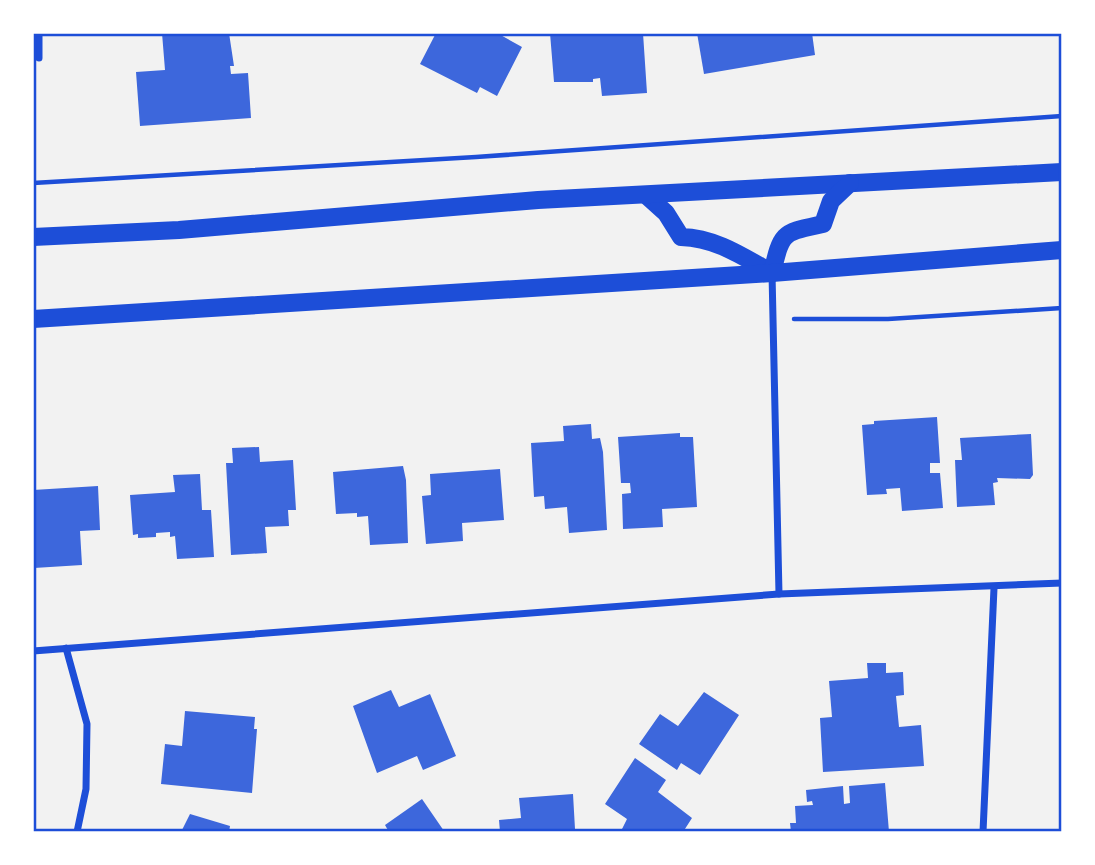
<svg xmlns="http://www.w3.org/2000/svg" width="1095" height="865" font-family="'Varela Round',sans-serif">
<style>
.building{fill:#3d67dc}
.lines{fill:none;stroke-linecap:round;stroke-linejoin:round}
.path{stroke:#1d4ed8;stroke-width:4.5}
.minor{stroke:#1d4ed8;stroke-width:7}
.primary{stroke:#1d4ed8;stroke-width:18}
.neatline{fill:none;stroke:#1d4ed8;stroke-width:2.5}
</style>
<rect width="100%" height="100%" fill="#f2f2f2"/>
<g class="building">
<path d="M162,33H229L234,66H230L231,74L248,73L251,118L140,126L136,72L165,70Z"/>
<path d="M436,33H497L522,47L497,96L480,87L477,93L420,64Z"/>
<path d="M550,33H643L647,93L602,96L600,78L593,79V82H554Z"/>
<path d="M697,33H812L815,55L704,74Z"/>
<path d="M937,417L940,463H930V473H940L943,508L902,511L900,488L886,489L887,494L867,495L862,425L874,424V421Z"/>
<path d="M591,424L592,439L600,438L603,452L607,530L569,533L567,507L545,509L544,496L534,497L531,443L564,441L563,426Z"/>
<path d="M680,433V437H693L697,507L662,509L663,527L623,529L622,494L631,493L630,483H621L618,437Z"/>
<path d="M1031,434L1033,475L1030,479L997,478L998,482L993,483L995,505L957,507L955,460H962L960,438Z"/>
<path d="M259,447L260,462L293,460L296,510H288L289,526L265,527L267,553L231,555L226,463H233L232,448Z"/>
<path d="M403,466L406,480L408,543L370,545L368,516L357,517V513L336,514L333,472Z"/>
<path d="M500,469L504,520L462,523L463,541L426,544L422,496L431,495L430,474Z"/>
<path d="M200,474L202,510H211L214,557L177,559L175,536L170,537V532L156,533V537L138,538V534L133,535L130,495L175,492L173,475Z"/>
<path d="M98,486L100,530L80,531L82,565L34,568L33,490Z"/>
<path d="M867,663H886V673L903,672L904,695L896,696L899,727L921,725L924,766L823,772L820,718L832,717L829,681L868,678Z"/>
<path d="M391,690L399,707L430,694L456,756L423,770L417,756L377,773L353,706Z"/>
<path d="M704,692L739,715L700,775L681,763L677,770L639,744L660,714L678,726Z"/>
<path d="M185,711L255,717L254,729H257L252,793L161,784L165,744L182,746Z"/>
<path d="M635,758L666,780L658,792L692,818L683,832H626L622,829L627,819L605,804Z"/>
<path d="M885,783L889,832H791L790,823H796L795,806L813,805L812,801L807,802L806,790L843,786L844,804L850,803L849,786Z"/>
<path d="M573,794L575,829L500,832L499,820L521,818L519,798Z"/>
<path d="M422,799L444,831L389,832L385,825Z"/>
<path d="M190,814L230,826L229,832H181Z"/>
</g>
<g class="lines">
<g class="path">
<path d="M33,183L476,157L1062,116"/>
<path d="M794,319H888L1062,308"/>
</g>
<g class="minor">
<path d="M39,58V33"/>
<path d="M772,273L779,594"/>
<path d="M66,648L87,724L86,789L77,832"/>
<path d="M33,651L779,594L1062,583"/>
<path d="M983,832L994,588"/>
</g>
<g class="primary">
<path d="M646,195L666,213L681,237C716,238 742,256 772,273"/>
<path d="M33,237L179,230L538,200L1062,172"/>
<path d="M772,273C782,231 782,233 823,224L831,201L850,183"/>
<path d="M33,319L772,273L1062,250"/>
</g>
</g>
<rect width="1095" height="865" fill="none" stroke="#ffffff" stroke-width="70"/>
<rect x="35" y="35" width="1025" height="795" class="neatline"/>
</svg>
